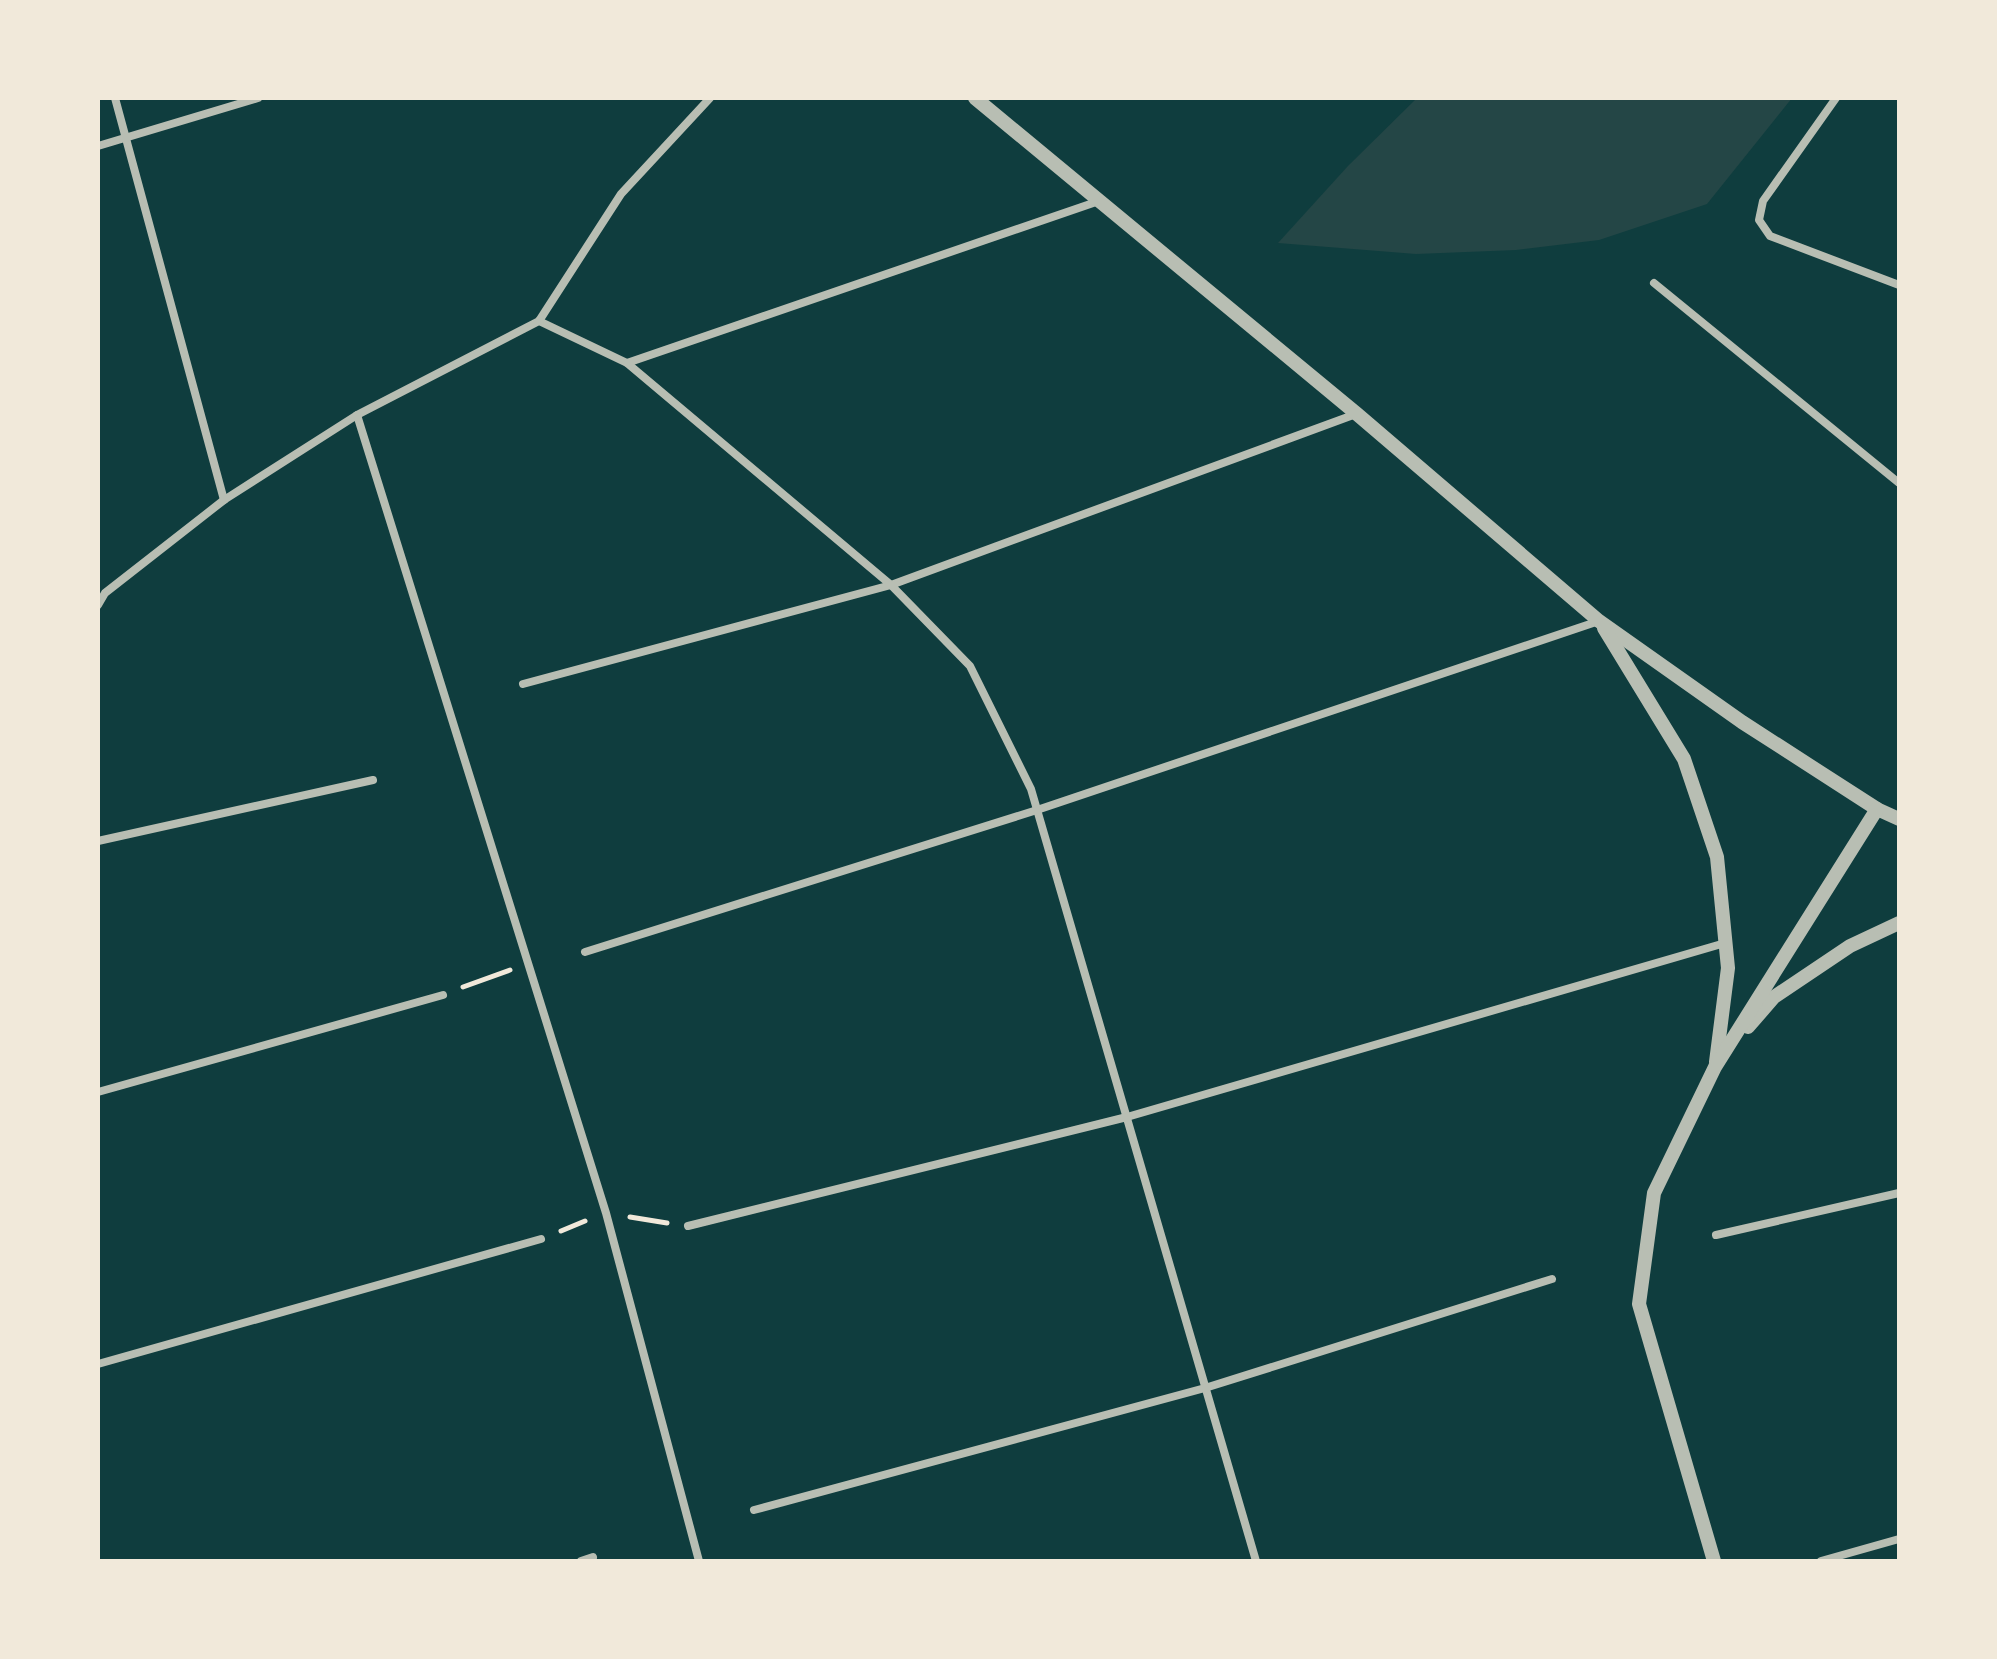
<svg xmlns="http://www.w3.org/2000/svg" width="1997" height="1659" font-family="'Public Sans',sans-serif">
<style>
.green{fill:#244646}
.lines{fill:none;stroke-linecap:round;stroke-linejoin:round}
.path{stroke:#f1e9da;stroke-width:5}
.minor{stroke:#b8beb3;stroke-width:8}
.tertiary{stroke:#b8beb3;stroke-width:14}
</style>
<rect width="100%" height="100%" fill="#0f3d3e"/>
<path class="green" d="M1417,98H1792L1707,204L1599,240L1516,250L1416,254L1278,243L1348,166Z"/>
<g class="lines">
<g class="path">
<path d="M463,987L510,970"/>
<path d="M630,1217L667,1223"/>
<path d="M561,1231L585,1221"/>
</g>
<g class="minor">
<path d="M115,98L224,500"/>
<path d="M1836,98L1763,201L1759,220L1770,236L1899,285"/>
<path d="M98,146L258,98"/>
<path d="M1654,283L1899,483"/>
<path d="M539,321L627,363L891,585L970,666L1031,789L1256,1561"/>
<path d="M627,363L1099,201"/>
<path d="M357,415L606,1213L699,1561"/>
<path d="M98,605L105,593L224,500L357,415L539,321L621,194L710,98"/>
<path d="M523,684L891,585L1356,414"/>
<path d="M98,841L373,780"/>
<path d="M585,952L1037,810L1599,621"/>
<path d="M98,1092L443,995"/>
<path d="M688,1226L1127,1117L1725,943"/>
<path d="M1716,1235L1899,1193"/>
<path d="M98,1364L541,1239"/>
<path d="M754,1510L1205,1388L1552,1279"/>
<path d="M581,1561L593,1557"/>
<path d="M1821,1561L1899,1539"/>
</g>
<g class="tertiary">
<path d="M975,98L1357,414L1599,621L1742,722L1877,809L1899,819"/>
<path d="M1604,628L1684,759L1717,857L1728,968L1716,1062"/>
<path d="M1748,1027L1774,997L1850,946L1899,923"/>
<path d="M1714,1561L1639,1304L1654,1193L1715,1067L1877,809"/>
</g>
</g>
<rect width="1997" height="1659" fill="none" stroke="#f1e9da" stroke-width="200"/>
</svg>
